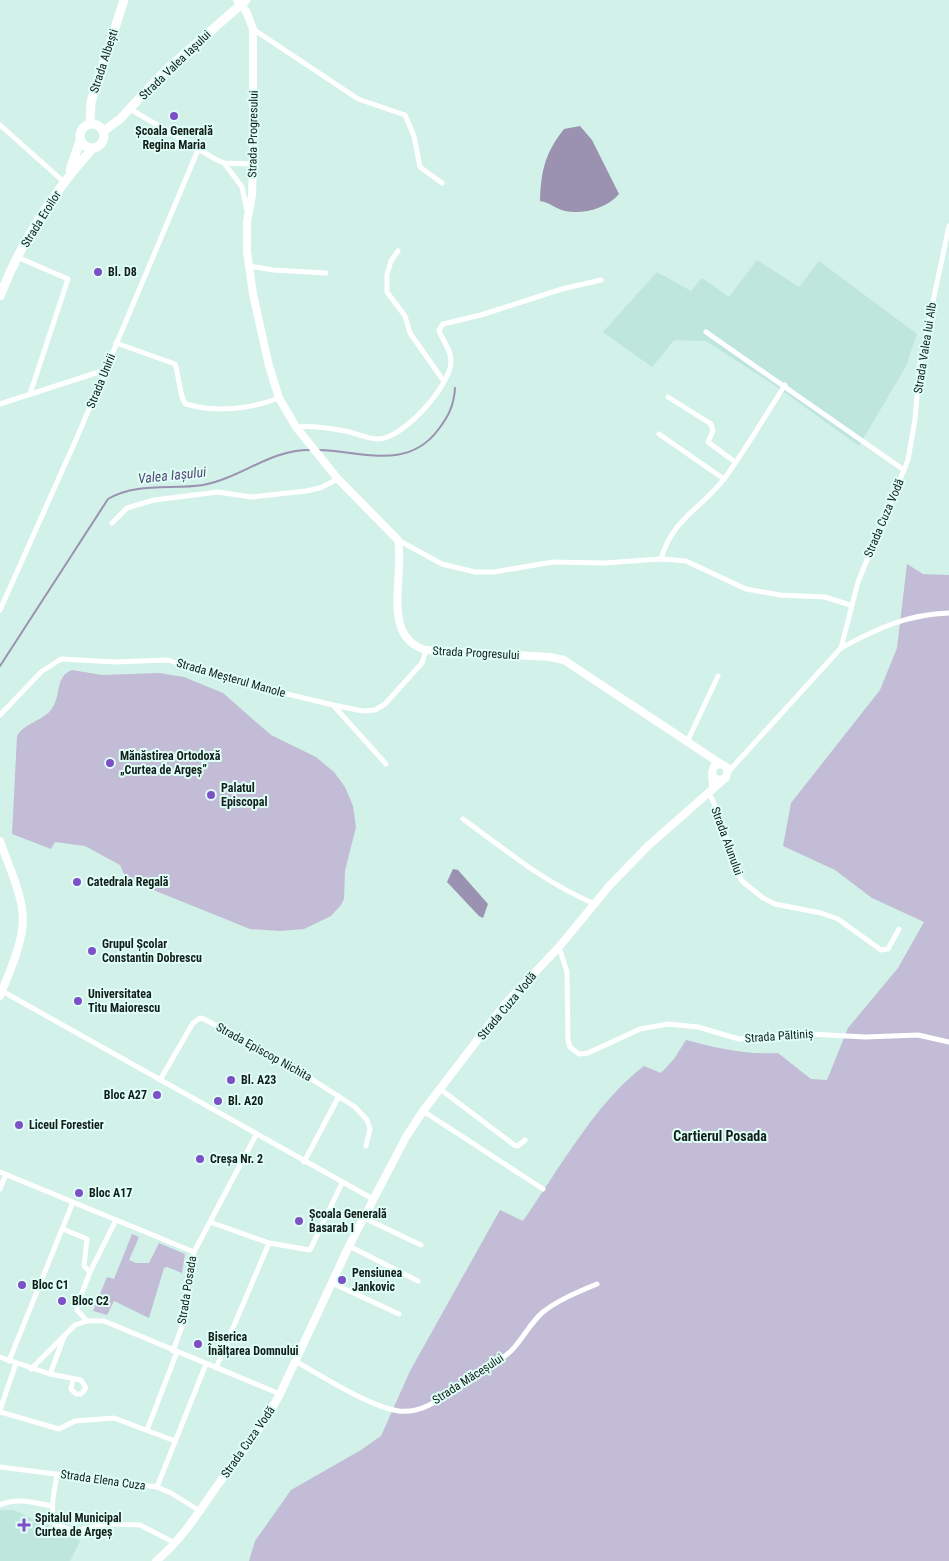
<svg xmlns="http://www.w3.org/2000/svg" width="949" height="1561" font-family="'Roboto Condensed',sans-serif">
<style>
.built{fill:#bee6dc}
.green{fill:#c3bcd6}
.water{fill:#9a92b0}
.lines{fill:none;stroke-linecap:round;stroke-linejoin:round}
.stream{stroke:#9a92b0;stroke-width:2}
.street{stroke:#fff;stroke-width:5}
.secondary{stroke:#fff;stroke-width:8}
.primary{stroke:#fff;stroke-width:9}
.poi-dot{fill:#7e50c8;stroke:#dffef6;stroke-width:2}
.labels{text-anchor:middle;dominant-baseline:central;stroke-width:4;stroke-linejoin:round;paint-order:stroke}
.street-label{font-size:12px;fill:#131e1b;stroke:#dffef6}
.poi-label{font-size:12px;font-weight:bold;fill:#131e1b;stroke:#dffef6;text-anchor:start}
.water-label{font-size:14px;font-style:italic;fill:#584a77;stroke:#dffef6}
.neighbourhood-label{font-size:14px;font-weight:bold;fill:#131e1b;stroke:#dffef6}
</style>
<rect width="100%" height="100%" fill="#d2f1e8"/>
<g class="built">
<path d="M757,260L799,287L819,261L917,334L906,366L859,446L777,387L706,341L674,340L652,367L603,332L657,272L691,291L702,278L729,297Z"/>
<path d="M0,1510H14L80,1541L70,1561H0Z"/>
</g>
<g class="green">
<path d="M907,564L923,574L949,575V1561H249L255,1541L291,1490L361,1450L381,1436L410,1371L500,1210L523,1221C558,1171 595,1103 644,1066L661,1073L674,1059L686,1040C717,1048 745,1055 778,1053L811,1079L827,1080L848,1028L898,968L924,922L872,898L835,870L783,846L791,803L880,690L897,648Z"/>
<path d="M72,670L102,675L159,673L184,677L223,693L271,735L316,757L334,772L345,787L353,806L356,827L345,871L344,899L341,905L331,916L304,929L280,931L250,929L126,879L120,865L85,846L55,842L51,849L12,834L17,736C24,723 41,722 51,710C62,696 54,677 72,670Z"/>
<path d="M132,1234L139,1237L129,1260L136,1263H149L159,1243L185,1254L182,1273L167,1267L164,1268L149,1318L114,1301L107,1315L93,1311L107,1277L114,1279Z"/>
</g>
<g class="water">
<path d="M580,126L592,140L619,194C608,208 582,215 565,211C556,209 549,202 540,201C541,171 545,153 564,129Z"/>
<path d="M453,869L458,870L488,904L483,918L479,916L447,882Z"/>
</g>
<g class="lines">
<g class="stream">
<path d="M319,450C362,451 407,471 438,430C448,417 454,406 455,388"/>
<path d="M0,666L108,499C137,482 171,490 203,485C241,478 271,449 311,450"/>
</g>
<g class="street">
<path d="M253,29L358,99L405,115L414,136L420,167L442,183"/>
<path d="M130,109L215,159L224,163L253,164"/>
<path d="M0,125L64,182"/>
<path d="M224,163L242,187L247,211"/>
<path d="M398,251L391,261L387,275V292L405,316L410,333L443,380"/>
<path d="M17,257L68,279L30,394"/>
<path d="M249,266L273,270L326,273"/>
<path d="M706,332L904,470"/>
<path d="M116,343L175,364C179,375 180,399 186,404C216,413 250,409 279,398"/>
<path d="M668,397L711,424L713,431L708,442L735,462"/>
<path d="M0,404L105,370"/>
<path d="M296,427C312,425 329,428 345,431C356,433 367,439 378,439C403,439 450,386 451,362C452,351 442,340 439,330L443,324L481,315L562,289L601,280"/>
<path d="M659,434L724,479"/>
<path d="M112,523L127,508L154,500L218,492L251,497L306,491L320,488L338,479"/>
<path d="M398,540L442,564L475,572H494L553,562L604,563L661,559L686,561L746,589L780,595L825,597L850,605"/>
<path d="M661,559C672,519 701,509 724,479C746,449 765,416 785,385"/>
<path d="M0,610L78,435L198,150"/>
<path d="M841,648C876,629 908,614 949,613"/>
<path d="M333,705L386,764"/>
<path d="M0,715L41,672L61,659L115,662L168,660L225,679L333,705L363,711L375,710L385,704L422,663L426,650"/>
<path d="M687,742L718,676"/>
<path d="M729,771L841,648L858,582L908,460L915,419L920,363L949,226"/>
<path d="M709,793L719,814L737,872L742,881L763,898L775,904L821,913L838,919L881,950L888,949L899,929"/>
<path d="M463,819C507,851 545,883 595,904"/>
<path d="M559,947L567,972L568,1040L570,1047L579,1054L588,1053L640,1029L668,1024L698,1027L739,1039L810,1034L865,1037L918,1035L949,1042"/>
<path d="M2,991L373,1199"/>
<path d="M160,1080L193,1023L200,1018L204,1019L296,1069L355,1107L367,1120L370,1129L366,1146"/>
<path d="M440,1089L514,1145L518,1146L525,1140"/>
<path d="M423,1111L543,1189"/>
<path d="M304,1162L339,1096"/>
<path d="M0,1172L194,1252"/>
<path d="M0,1189L6,1174"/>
<path d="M364,1218L421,1245"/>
<path d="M210,1222L269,1243L310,1250L342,1183"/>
<path d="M63,1229L87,1239L84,1266L90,1272"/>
<path d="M349,1246L418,1281"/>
<path d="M332,1283L399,1314"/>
<path d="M87,1321L77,1310V1306L90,1272L116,1220"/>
<path d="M173,1351L186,1315L188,1275L194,1252L256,1135"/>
<path d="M0,1357L50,1374L81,1380L86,1388L81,1394H76L71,1389L73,1380"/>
<path d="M9,1361L73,1202"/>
<path d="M295,1361C322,1376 370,1407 399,1411C427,1414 448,1392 470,1378C484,1369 499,1362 511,1351C523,1339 530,1323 543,1312C558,1300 578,1292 597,1284"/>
<path d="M216,1368L269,1243"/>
<path d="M31,1369L75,1325L87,1321H104L280,1394"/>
<path d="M50,1374L64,1337"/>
<path d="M0,1410L16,1363"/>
<path d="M0,1412L59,1429L75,1421L114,1418L175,1441"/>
<path d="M147,1430L177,1352"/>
<path d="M0,1467L157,1487L171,1493L200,1511"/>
<path d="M57,1474C55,1490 49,1508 55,1524L73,1531L108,1524L140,1525L175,1543"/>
<path d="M157,1487L206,1364"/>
<path d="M0,1505C17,1497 35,1503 52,1506"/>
</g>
<g class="secondary">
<path d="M237,0L246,11L253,29V164L252,195L247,222V252L253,294L269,366L279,398L296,427L338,479L398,540C405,575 380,637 426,650L550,657L564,660L721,764"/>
<path d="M713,787L712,773L714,766L721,764L728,768L726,778L719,780L713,777"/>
<path d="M0,841C9,868 27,902 22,930C19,952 8,975 0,996"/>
<path d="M156,1561C182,1540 200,1510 219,1483C241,1454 263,1426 280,1394L349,1246L406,1137L423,1111L505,1004L559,947L610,885L649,845L723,780"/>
</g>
<g class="primary">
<path d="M90,123L91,102L124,0"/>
<circle cx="92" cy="136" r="12"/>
<path d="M104,131L120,119L165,71L246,0"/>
<path d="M70,170L80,141"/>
<path d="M0,296C21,242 54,191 93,148"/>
</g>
</g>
<g class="poi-dot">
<circle cx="174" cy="116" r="5"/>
<circle cx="98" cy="272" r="5"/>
<circle cx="110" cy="763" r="5"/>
<circle cx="211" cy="795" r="5"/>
<circle cx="77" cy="882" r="5"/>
<circle cx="92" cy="951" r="5"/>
<circle cx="78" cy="1001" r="5"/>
<circle cx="231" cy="1080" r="5"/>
<circle cx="157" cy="1095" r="5"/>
<circle cx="218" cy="1101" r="5"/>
<circle cx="19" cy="1125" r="5"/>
<circle cx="200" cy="1159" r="5"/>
<circle cx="79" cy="1193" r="5"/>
<circle cx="299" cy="1221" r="5"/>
<circle cx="342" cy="1280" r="5"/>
<circle cx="22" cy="1285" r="5"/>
<circle cx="62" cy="1301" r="5"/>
<circle cx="198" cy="1344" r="5"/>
<path d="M21.5 1517.5h5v5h5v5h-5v5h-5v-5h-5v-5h5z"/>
</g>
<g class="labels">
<g class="street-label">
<text transform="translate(104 61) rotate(-72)">Strada Albești</text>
<text transform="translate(175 65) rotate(-44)">Strada Valea Iașului</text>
<text transform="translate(253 134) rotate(-89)">Strada Progresului</text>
<text transform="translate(41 219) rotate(-58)">Strada Eroilor</text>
<text transform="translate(925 348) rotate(-81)">Strada Valea lui Alb</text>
<text transform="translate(101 381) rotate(-68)">Strada Unirii</text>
<text transform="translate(884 518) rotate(-67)">Strada Cuza Vodă</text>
<text transform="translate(476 653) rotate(3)">Strada Progresului</text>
<text transform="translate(231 678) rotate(16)">Strada Meșterul Manole</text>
<text transform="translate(727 841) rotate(70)">Strada Alunului</text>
<text transform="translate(507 1006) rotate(-50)">Strada Cuza Vodă</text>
<text transform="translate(779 1036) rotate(-4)">Strada Păltiniș</text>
<text transform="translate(264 1052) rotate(29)">Strada Episcop Nichita</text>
<text transform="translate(187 1290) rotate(-81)">Strada Posada</text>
<text transform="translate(468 1379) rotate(-33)">Strada Măceșului</text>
<text transform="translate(248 1442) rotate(-55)">Strada Cuza Vodă</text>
<text transform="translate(103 1480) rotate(8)">Strada Elena Cuza</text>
</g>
<g class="poi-label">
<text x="174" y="131" text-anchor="middle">Școala Generală<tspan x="174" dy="14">Regina Maria</tspan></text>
<text x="108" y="272">Bl. D8</text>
<text x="120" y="756">Mănăstirea Ortodoxă<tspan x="120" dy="14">„Curtea de Argeș”</tspan></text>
<text x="221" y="788">Palatul<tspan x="221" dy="14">Episcopal</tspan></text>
<text x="87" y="882">Catedrala Regală</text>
<text x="102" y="944">Grupul Școlar<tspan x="102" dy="14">Constantin Dobrescu</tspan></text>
<text x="88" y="994">Universitatea<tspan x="88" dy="14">Titu Maiorescu</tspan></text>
<text x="241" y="1080">Bl. A23</text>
<text x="147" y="1095" text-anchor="end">Bloc A27</text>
<text x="228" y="1101">Bl. A20</text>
<text x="29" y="1125">Liceul Forestier</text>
<text x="210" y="1159">Creșa Nr. 2</text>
<text x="89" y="1193">Bloc A17</text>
<text x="309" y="1214">Școala Generală<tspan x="309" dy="14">Basarab I</tspan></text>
<text x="352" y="1273">Pensiunea<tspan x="352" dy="14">Jankovic</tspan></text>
<text x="32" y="1285">Bloc C1</text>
<text x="72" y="1301">Bloc C2</text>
<text x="208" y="1337">Biserica<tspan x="208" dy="14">Înălțarea Domnului</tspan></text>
<text x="35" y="1518">Spitalul Municipal<tspan x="35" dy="14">Curtea de Argeș</tspan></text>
</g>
<g class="water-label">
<text transform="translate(172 475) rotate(-6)">Valea Iașului</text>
</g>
<g class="neighbourhood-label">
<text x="720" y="1136">Cartierul Posada</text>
</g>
</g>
</svg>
